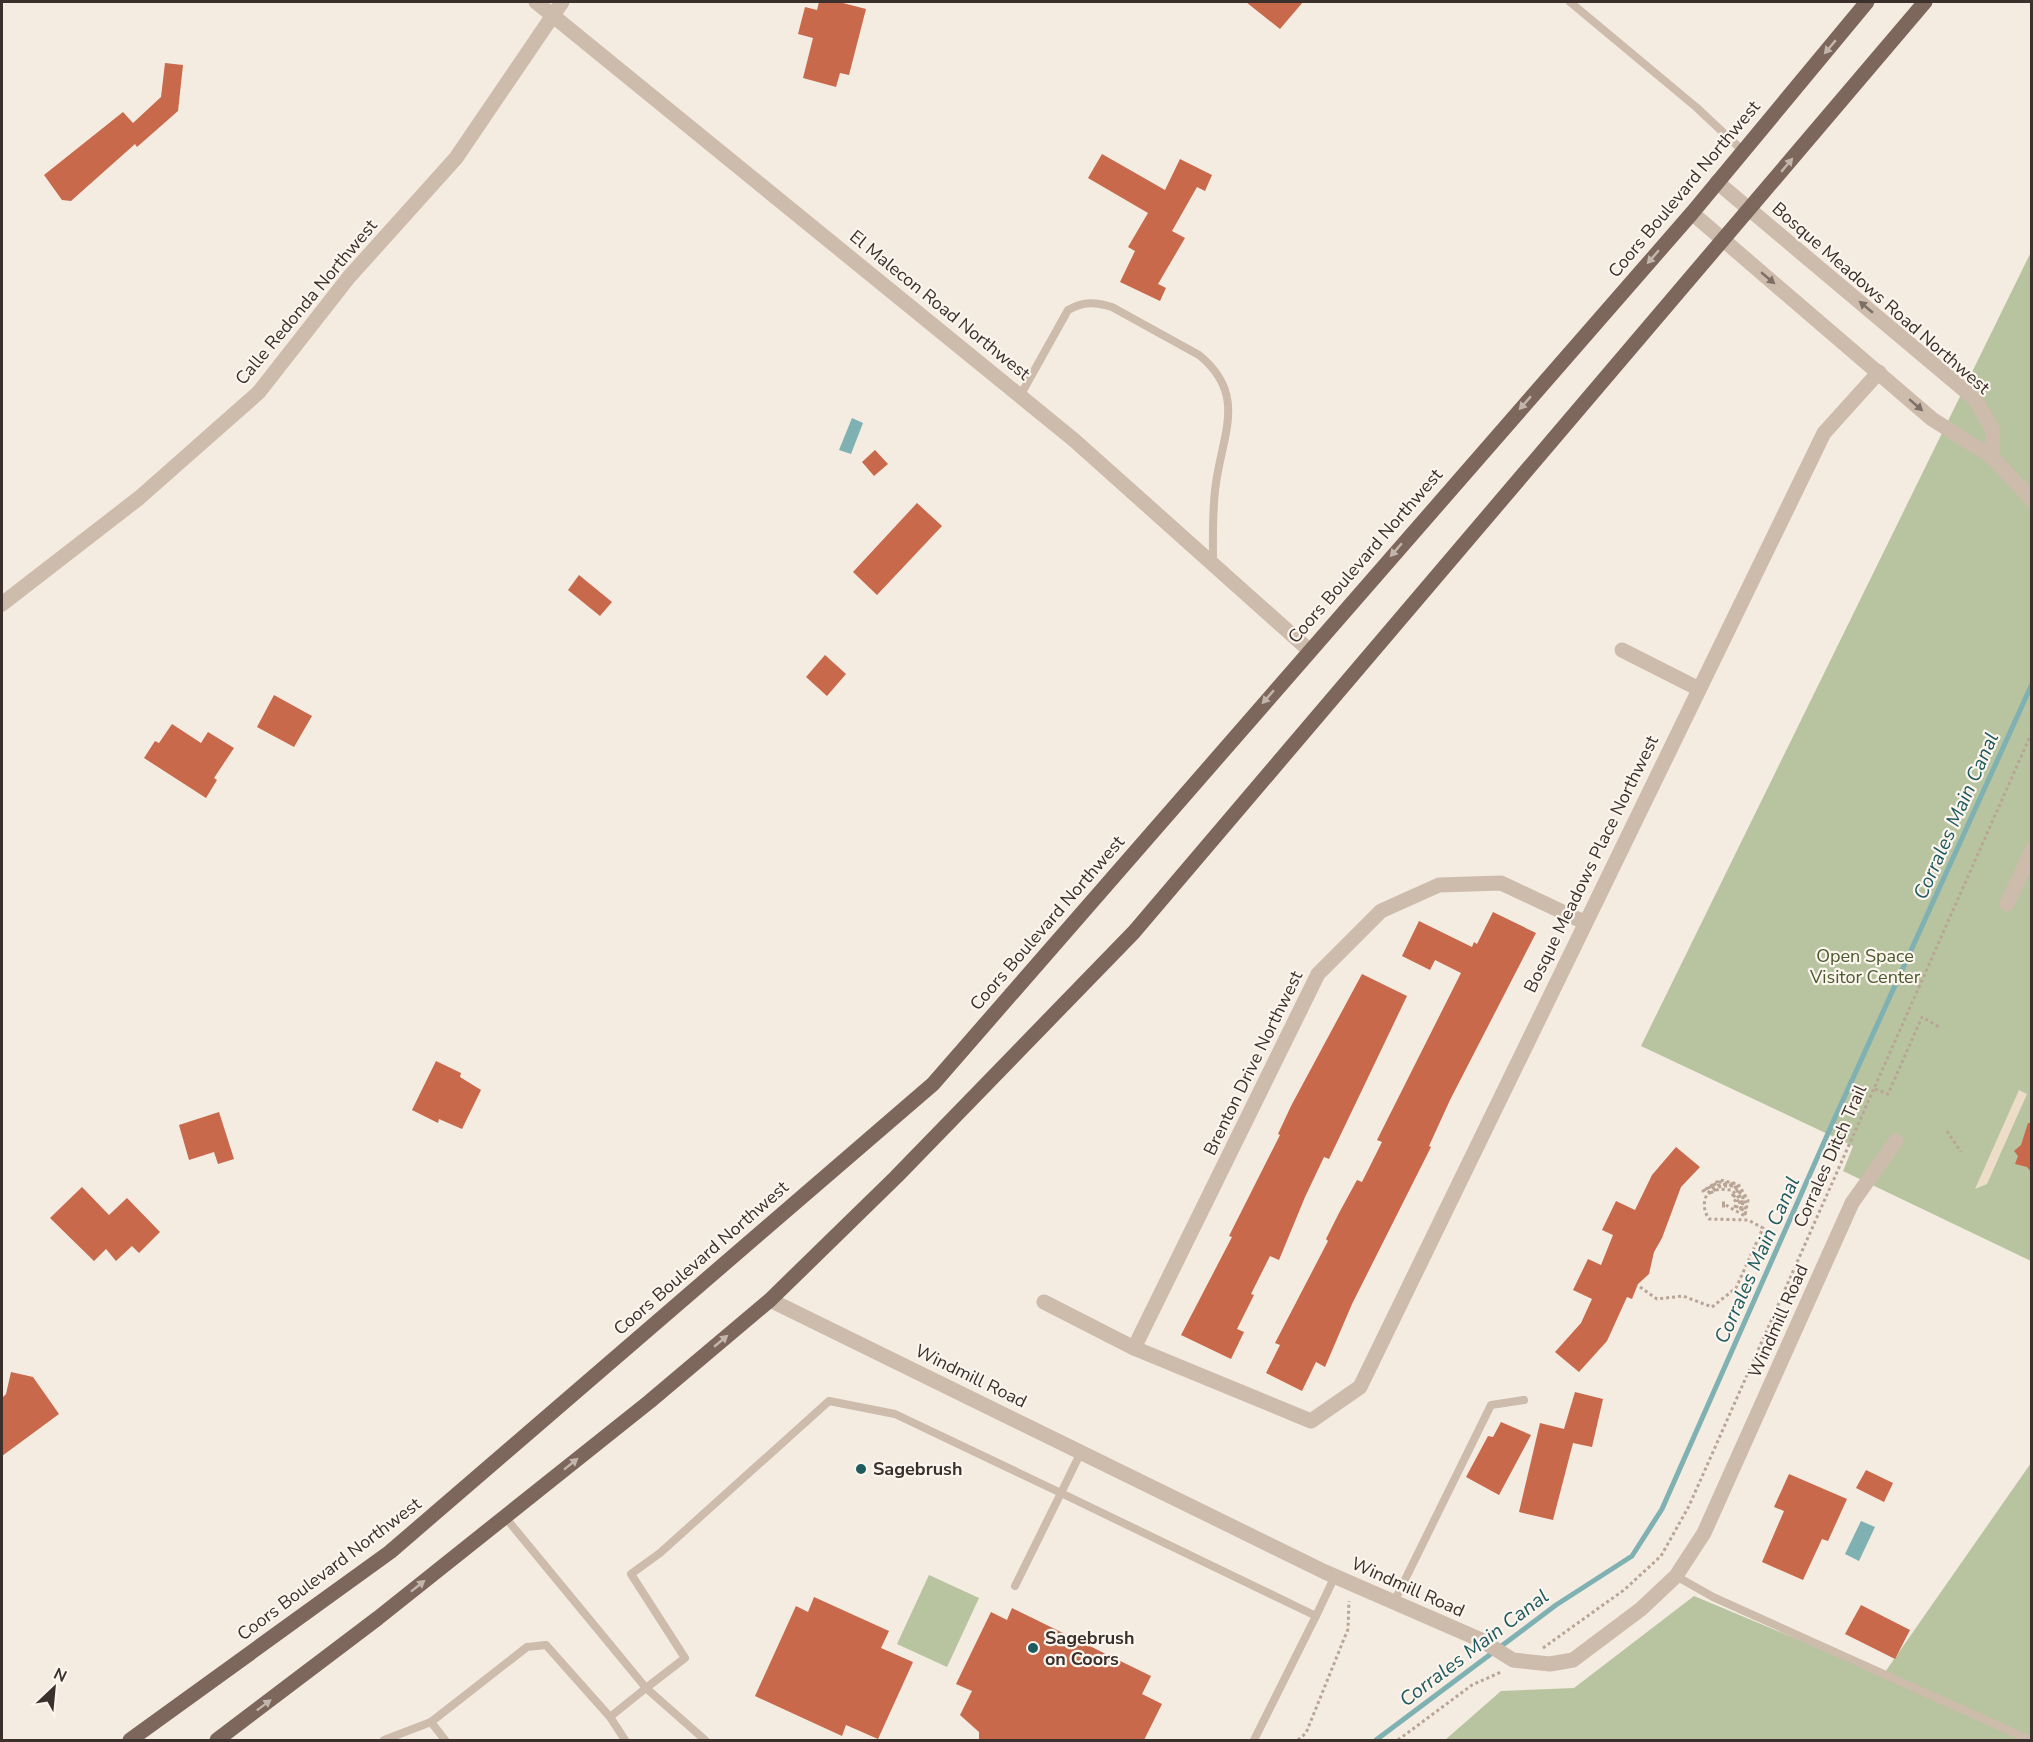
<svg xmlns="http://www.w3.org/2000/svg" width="2033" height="1742" font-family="'Nunito Sans',sans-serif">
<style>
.green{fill:#b8c4a0}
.plaza{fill:#ecdcc8}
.water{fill:#7fb0b2}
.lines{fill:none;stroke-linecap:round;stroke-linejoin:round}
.stream{stroke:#7fb0b2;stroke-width:5}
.building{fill:#c8694b}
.path{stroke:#b9a596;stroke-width:3;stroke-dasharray:3 3;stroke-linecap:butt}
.lane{stroke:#cdbbac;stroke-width:8}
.street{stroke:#cdbbac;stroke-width:15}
.primary{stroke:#7d675c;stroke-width:15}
.oneway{fill:#c2b5ac}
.oneway2{fill:#7d6f65}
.poi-dot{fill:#1f5a5e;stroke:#fbf5ee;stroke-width:2}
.labels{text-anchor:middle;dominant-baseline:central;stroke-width:4.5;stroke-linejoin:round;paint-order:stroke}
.street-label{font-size:18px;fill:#3b302b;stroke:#fbf5ee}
.park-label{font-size:18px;fill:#4a5a2e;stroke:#fbf5ee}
.poi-label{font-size:18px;font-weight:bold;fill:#3b302b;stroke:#fbf5ee;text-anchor:start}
.water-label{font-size:20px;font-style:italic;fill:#1f5a5e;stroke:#fbf5ee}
</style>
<rect width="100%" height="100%" fill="#f4ebe1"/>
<g class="green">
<path d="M2031,252V1261L1843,1171L1853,1146L1641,1046Z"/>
<path d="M2031,1463V1740H1445L1501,1691L1574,1688L1694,1596L1883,1675Z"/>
<path d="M929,1575L979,1598L947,1667L897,1644Z"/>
</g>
<path class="plaza" d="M2019,1090L2027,1094L1987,1184L1975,1189Z"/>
<g class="water">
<path d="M852,418L863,423L851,454L839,450Z"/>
<path d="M1861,1521L1875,1527L1859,1561L1845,1554Z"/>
</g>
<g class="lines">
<path class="stream" d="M1376,1740L1556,1605L1632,1556L1662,1509L1833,1122L2032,684"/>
</g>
<g class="building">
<path d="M819,2H839L866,9L849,75L840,73L836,87L803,78L813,38L798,34L805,7L817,10Z"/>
<path d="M1246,2H1303L1280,29Z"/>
<path d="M165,63L183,65L178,111L137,147L135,144L71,201L62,200L44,175L123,112L133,123L161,97Z"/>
<path d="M1102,154L1165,190L1180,159L1212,175L1205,191L1197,187L1172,231L1185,238L1158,284L1166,288L1160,301L1120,282L1135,251L1128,247L1148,213L1088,178Z"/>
<path d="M875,450L888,464L874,476L862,462Z"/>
<path d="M917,503L942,526L877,595L853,572Z"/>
<path d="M579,575L612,602L600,616L568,590Z"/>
<path d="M825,655L846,674L827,696L806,677Z"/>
<path d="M274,695L312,716L294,747L257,727Z"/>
<path d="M172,724L201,743L208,732L234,748L214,778L217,780L206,798L144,758L155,741L159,743Z"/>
<path d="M1493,912L1536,933L1450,1100L1429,1146L1431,1147L1352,1304L1325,1367L1316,1362L1302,1391L1266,1373L1280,1345L1275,1343L1328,1241L1326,1239L1339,1213L1357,1180L1362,1182L1382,1142L1377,1140L1461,973L1435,960L1430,970L1402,956L1419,921L1472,947L1474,942L1477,944Z"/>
<path d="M1362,974L1407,996L1329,1159L1324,1157L1305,1197L1279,1260L1270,1256L1251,1294L1254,1295L1237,1329L1244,1332L1231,1359L1181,1335L1232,1237L1229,1236L1280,1135L1278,1134L1291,1106Z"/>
<path d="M436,1061L461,1073L460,1077L481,1090L462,1129L439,1119L438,1123L412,1110Z"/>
<path d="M219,1112L234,1159L218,1164L214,1152L189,1160L179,1125Z"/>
<path d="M2028,1123H2031V1172L2027,1167L2015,1164L2018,1156L2014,1151L2021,1145Z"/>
<path d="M1676,1147L1700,1167L1681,1187L1662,1238L1654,1252L1649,1274L1638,1284L1632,1299L1627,1297L1607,1341L1579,1372L1555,1352L1581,1323L1592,1299L1573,1290L1588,1259L1601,1265L1613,1235L1602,1230L1616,1201L1635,1210L1652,1175Z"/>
<path d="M82,1187L109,1215L127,1198L160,1232L139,1253L132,1246L116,1261L106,1249L94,1261L50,1218Z"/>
<path d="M11,1372L33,1377L59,1414L2,1456V1398L6,1394Z"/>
<path d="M1575,1392L1603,1399L1592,1447L1573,1443L1553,1520L1519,1512L1540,1423L1564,1429Z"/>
<path d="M1501,1422L1531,1435L1499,1495L1466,1477L1488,1436L1493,1437Z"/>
<path d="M1866,1470L1893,1483L1884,1502L1856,1488Z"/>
<path d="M1789,1474L1847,1499L1828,1541L1822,1539L1803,1580L1762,1562L1784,1511L1774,1507Z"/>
<path d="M814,1597L889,1631L881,1648L913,1662L878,1739L846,1725L842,1736L755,1696L796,1606L808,1612Z"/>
<path d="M1861,1605L1910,1630L1895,1659L1845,1634Z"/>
<path d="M1012,1608L1151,1676L1142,1694L1162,1704L1144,1740H979V1732L960,1715L972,1691L956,1684L991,1612L1007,1620Z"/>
</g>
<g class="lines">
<g class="path">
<path d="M1875,1089L1888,1094L1922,1017L1939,1027"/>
<path d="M1947,1131L1961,1152"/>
<rect x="1722" y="1203" width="3" height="3"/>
<path d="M1640,1287L1657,1299L1683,1296L1712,1307L1736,1288L1763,1228L1748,1220L1709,1219C1696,1200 1712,1178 1734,1186H1721L1708,1194L1719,1189L1732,1190L1739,1198L1741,1211L1742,1200L1735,1187L1743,1197L1742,1212L1745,1214V1197L1734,1184L1719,1182L1703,1191L1720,1180L1738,1184L1748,1200L1745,1216L1736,1211L1738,1201L1732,1193L1736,1203L1734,1210L1726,1205"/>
<path d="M1543,1648L1624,1590L1661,1556L1689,1506L2032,732"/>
<path d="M1298,1740L1306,1733L1348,1629L1349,1601"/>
<path d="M1398,1740L1472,1685L1501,1672"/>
</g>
<g class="lane">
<path d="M1570,2L1696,107L1743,151"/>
<path d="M1020,396L1068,310C1084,301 1096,302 1112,307L1199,355C1247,394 1223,433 1216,483C1212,509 1213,536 1213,562"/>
<path d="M1081,1452L1061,1493L1316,1616L1335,1576"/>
<path d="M505,1517L646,1688L685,1658L631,1574L660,1553L829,1401L895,1414L1061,1493L1015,1586"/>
<path d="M1676,1576L1713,1597L2030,1740"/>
<path d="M1394,1602L1491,1405L1524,1400"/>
<path d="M610,1717L646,1688L705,1740"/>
<path d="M384,1740L431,1722"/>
<path d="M445,1740L431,1722L527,1647L546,1645L610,1717L625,1740"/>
<path d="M1254,1740L1316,1616"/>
</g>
<g class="street">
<path d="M536,2L1074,440L1309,650"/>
<path d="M1717,182L1975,399L1993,430L1992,457"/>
<path d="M1692,213L1932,419L1992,457L2032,500"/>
<path d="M2,604L139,498L259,392L349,277L456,158L562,2"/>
<path d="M1622,650L1699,689"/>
<path d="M2007,904L2032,850"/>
<path d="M770,1300L1325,1572L1481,1640L1513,1660L1550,1664L1573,1660L1641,1609L1676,1576L1704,1533L1852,1203L1896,1141"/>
<path d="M1044,1302L1134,1348L1311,1421L1360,1387L1824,433L1879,372"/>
<path d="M1134,1348L1318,974L1381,911L1439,885L1501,883L1584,922"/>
</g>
<g class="primary">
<path d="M130,1740L390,1552L933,1084L1692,213L1867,2"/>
<path d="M217,1740L378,1618L649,1402L770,1300L896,1177L1134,932L1925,2"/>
</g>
</g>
<defs><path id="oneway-solid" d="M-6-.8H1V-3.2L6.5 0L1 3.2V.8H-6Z" transform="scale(1.5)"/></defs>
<g class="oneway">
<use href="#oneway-solid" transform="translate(1830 47) rotate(130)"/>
<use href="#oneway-solid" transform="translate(1787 165) rotate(-50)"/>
<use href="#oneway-solid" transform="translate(1653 257) rotate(131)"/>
<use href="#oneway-solid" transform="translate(1525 403) rotate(131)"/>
<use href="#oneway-solid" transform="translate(1396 550) rotate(131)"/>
<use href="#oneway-solid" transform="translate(1268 697) rotate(131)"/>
<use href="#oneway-solid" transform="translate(721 1341) rotate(-40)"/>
<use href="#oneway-solid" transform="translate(571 1464) rotate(-39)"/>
<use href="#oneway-solid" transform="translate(418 1586) rotate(-39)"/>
<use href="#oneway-solid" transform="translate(264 1705) rotate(-37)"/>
</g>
<g class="oneway2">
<use href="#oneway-solid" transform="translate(1768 278) rotate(40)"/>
<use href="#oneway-solid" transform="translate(1866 307) rotate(-140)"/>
<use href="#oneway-solid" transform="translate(1916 405) rotate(41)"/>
</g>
<g class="poi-dot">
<circle cx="861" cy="1469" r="6"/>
<circle cx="1033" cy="1648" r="6"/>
</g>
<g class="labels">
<g class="street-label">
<text transform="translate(1684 189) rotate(-50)">Coors Boulevard Northwest</text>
<text transform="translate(1881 298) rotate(41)">Bosque Meadows Road Northwest</text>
<text transform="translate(306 302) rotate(-50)">Calle Redonda Northwest</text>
<text transform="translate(940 305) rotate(39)">El Malecon Road Northwest</text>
<text transform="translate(1365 556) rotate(-49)">Coors Boulevard Northwest</text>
<text transform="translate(1591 864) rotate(-64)">Bosque Meadows Place Northwest</text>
<text transform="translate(1047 923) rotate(-49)">Coors Boulevard Northwest</text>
<text transform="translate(1253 1063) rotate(-64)">Brenton Drive Northwest</text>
<text transform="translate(1830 1156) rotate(-66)">Corrales Ditch Trail</text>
<text transform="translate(701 1258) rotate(-41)">Coors Boulevard Northwest</text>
<text transform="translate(1778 1321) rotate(-66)">Windmill Road</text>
<text transform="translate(971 1376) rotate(26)">Windmill Road</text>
<text transform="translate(329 1569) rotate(-37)">Coors Boulevard Northwest</text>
<text transform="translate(1408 1587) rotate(24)">Windmill Road</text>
</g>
<g class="park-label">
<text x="1865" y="956">Open Space<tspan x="1865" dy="21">Visitor Center</tspan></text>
</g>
<g class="poi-label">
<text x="873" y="1469">Sagebrush</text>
<text x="1045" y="1638">Sagebrush<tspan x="1045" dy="21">on Coors</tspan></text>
</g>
<g class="water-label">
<text transform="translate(1956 816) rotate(-66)">Corrales Main Canal</text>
<text transform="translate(1757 1260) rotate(-66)">Corrales Main Canal</text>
<text transform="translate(1474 1648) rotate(-37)">Corrales Main Canal</text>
</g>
</g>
<rect width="2033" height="1742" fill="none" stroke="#3b302b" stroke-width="6"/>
<g transform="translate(54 1688) rotate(26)" stroke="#fbf5ee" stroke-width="4.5" paint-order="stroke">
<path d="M0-4.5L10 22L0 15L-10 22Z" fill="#3b302b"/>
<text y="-9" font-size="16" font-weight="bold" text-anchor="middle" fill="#3b302b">N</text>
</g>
</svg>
